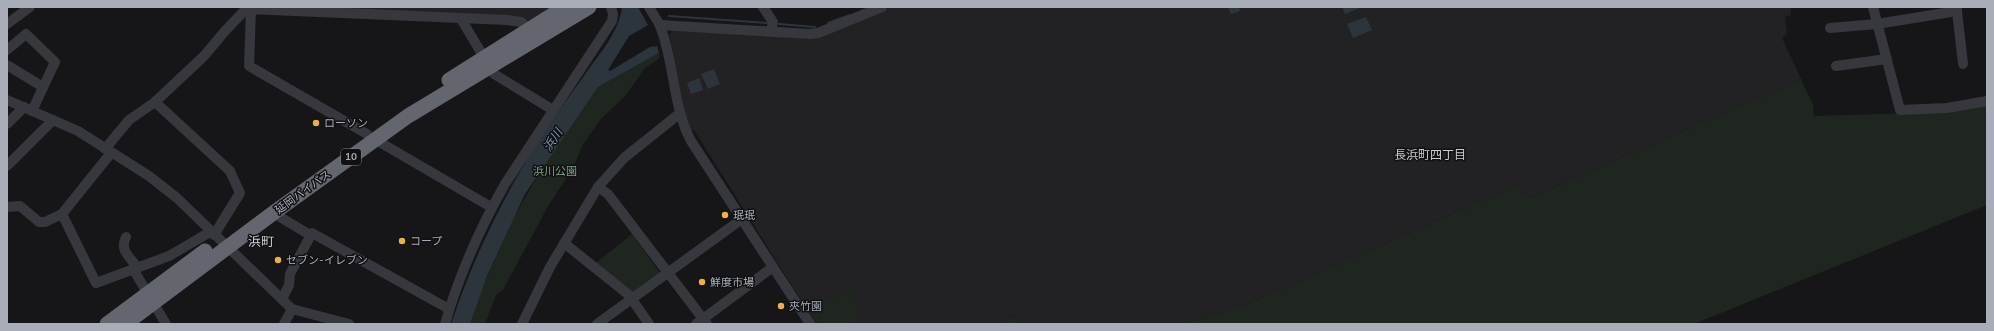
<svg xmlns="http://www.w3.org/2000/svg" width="1994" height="331" font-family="'Nunito Sans','Noto Sans JP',sans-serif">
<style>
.built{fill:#222225}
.green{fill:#1e261f}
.water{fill:#2c353c}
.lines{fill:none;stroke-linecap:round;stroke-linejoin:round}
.stream{stroke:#2c353c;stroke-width:2}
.minor{stroke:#37383d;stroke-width:10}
.highway{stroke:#63666e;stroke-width:15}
.poi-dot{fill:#f2b134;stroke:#111113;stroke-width:1.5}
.labels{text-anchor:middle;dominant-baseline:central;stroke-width:3;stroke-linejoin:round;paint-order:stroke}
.shield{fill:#111113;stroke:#7b7e86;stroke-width:1}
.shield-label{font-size:10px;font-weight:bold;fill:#a8adb8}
.poi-label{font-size:11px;fill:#a8adb8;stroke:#111113;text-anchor:start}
.park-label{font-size:11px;fill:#7fa381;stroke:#111113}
.street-label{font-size:11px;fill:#a8adb8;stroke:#111113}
.water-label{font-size:12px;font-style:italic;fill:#7f9bb3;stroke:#111113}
.neighbourhood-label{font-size:12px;fill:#c9ccd4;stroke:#111113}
.quarter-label{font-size:13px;fill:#c9ccd4;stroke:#111113}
</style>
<rect width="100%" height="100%" fill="#161618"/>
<g class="built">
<path d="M273,7H553L533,21Z"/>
<path d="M891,7H1791V15L1785,17L1787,34L1782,38L1801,79L1530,198L1516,186L1242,306L1183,324H1019L1014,315L1000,324H816L694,130L691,131L684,112L674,54L669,35L674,28L817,37Z"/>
</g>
<g class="green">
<path d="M659,53L660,58L645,68L626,95L601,119L582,146L574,166L547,208L503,290L496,295L485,324H470L482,288L513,219L543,166L598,87Z"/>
<path d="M1801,79L1813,105L1814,116L1947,112L1987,105V205L1694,324H1183L1242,306L1516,186L1530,198Z"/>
<path d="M632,234L661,274L635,293L596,263Z"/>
<path d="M850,290L861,317L845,324H818L807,307Z"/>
<path d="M1014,315L1019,324H1000Z"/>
</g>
<g class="water">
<path d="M622,7H638L648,25L629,36L608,70L610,71L650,47L657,46L659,53L598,87L525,194L487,276L470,324H451C473,259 500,203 536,145C551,121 569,97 586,73C600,53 619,32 622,7Z"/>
<path d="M1228,7H1239L1240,11L1231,14Z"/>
<path d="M1342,7H1359L1360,8L1345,14Z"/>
<path d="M1366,17L1372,30L1353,38L1347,24Z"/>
<path d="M714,69L720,84L708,89L701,74Z"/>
<path d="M699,78L703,90L691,94L687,83Z"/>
</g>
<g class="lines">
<g class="stream">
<path d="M669,16L767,23"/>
<path d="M828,23L850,15"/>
<path d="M779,24L815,27"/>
</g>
<g class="minor">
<path d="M649,7C652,13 657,19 660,26C675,63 672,105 691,141L810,324"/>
<path d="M763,7L773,22L771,31"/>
<path d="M1873,7L1900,110L1947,108L1987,101"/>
<path d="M1957,11L1963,64"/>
<path d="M461,19L494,74L553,110"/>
<path d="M7,24L30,7"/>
<path d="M660,25L810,34L818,33L882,7"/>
<path d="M1830,28L1877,24L1957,11V7"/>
<path d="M7,50L26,34L55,62L32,111"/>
<path d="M7,65L43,87"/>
<path d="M1836,66L1887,59"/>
<path d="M7,100L78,131L149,176L177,198L292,309L349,324"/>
<path d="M155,102L230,171L240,193L214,235"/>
<path d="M7,124L24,107"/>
<path d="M367,134L249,66L251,9L507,20L521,22L529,29"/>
<path d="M376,140L491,207"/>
<path d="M105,149L129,120L155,102L204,56L225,31L245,10L252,7"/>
<path d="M7,166L53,120"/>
<path d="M598,187L608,194L707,324"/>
<path d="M7,207L20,206L39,222H45L62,214L111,153"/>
<path d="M276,211L280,217L310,235"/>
<path d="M62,214L96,283L169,256L210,232"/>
<path d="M126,237C119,250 130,257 137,267"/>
<path d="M564,243L629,295L649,324"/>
<path d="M133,269L166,324"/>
<path d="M282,299L289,285L290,274L312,233L449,309"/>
<path d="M284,324L292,309"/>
<path d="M445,324C459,275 480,228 505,184L612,21L613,14L611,7"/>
<path d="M522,324L550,267L598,187L624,158L679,114"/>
<path d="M597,324L742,219"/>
<path d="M696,324L773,267"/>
</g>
<g class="highway">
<path d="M449,80L565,7"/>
<path d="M107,324L205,251"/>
<path d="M125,324L276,211L408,116L589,7"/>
</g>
</g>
<g class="poi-dot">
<circle cx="316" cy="123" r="4"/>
<circle cx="725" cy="215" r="4"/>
<circle cx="402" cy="241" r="4"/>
<circle cx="278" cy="260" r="4"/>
<circle cx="702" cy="282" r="4"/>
<circle cx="781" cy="306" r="4"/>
</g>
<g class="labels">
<rect class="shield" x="341" y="149" width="20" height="16" rx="3"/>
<g class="shield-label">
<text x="351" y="157">10</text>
</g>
<g class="poi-label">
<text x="324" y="123">ローソン</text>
<text x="733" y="215">珉珉</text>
<text x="410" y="241">コープ</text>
<text x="286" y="260">セブン-イレブン</text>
<text x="710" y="282">鮮度市場</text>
<text x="789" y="306">夾竹園</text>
</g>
<g class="park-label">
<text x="555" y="171">浜川公園</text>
</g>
<g class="street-label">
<text transform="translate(303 192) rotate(-36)">延岡バイパス</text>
</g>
<g class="water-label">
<text transform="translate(553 140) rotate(-56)">浜川</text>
</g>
<g class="neighbourhood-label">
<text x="1430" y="155">長浜町四丁目</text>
</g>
<g class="quarter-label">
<text x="261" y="242">浜町</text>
</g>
</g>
<rect width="1994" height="331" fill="none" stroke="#a8adb8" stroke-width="16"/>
</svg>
